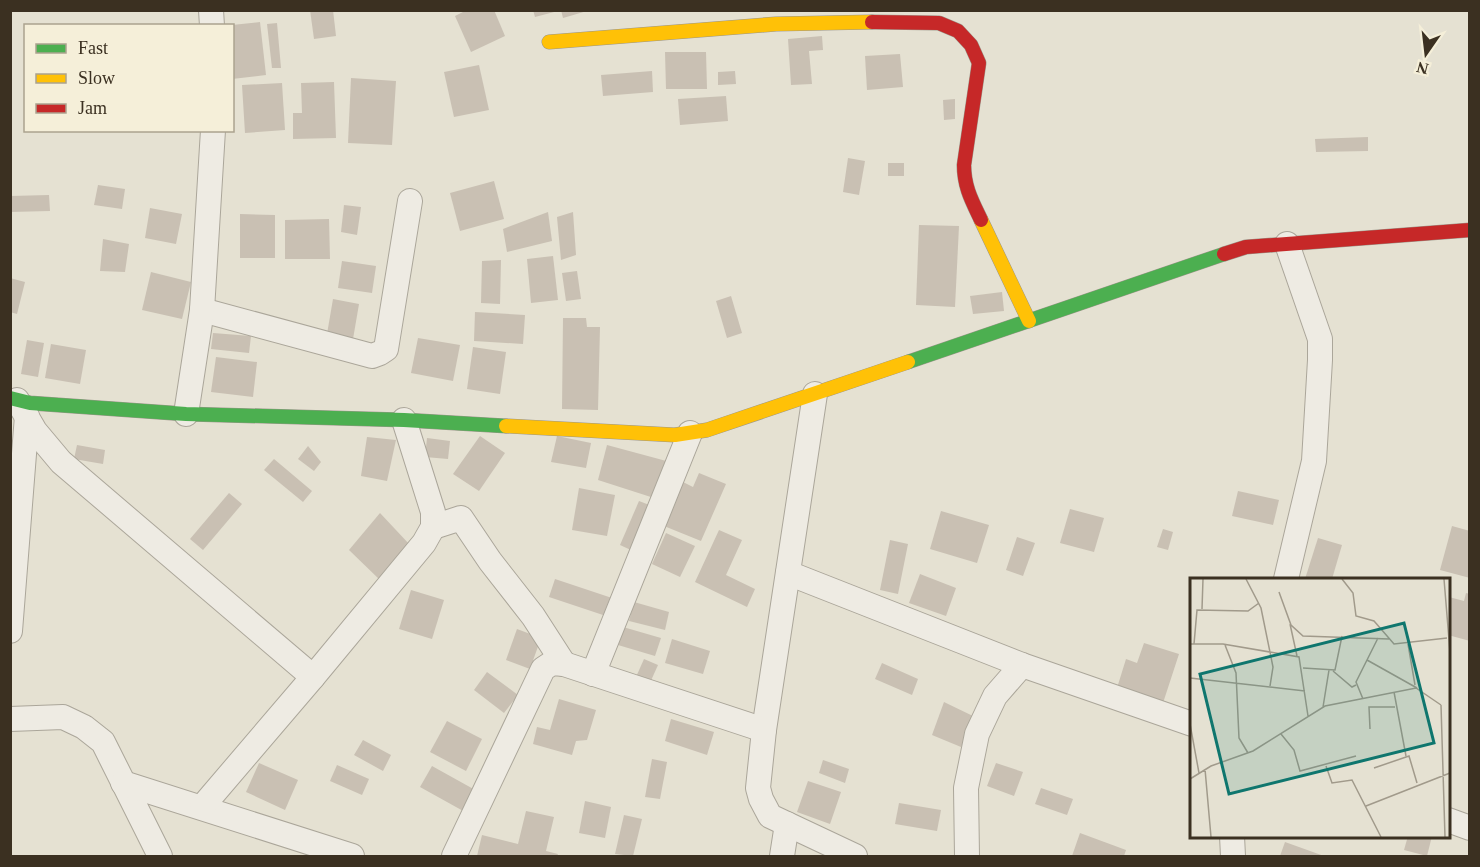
<svg xmlns="http://www.w3.org/2000/svg" width="1480" height="867" font-family="Georgia,serif">
<style>
.building{fill:#c9c0b3}
.lines{fill:none;stroke-linecap:round;stroke-linejoin:round}
.street-casing{stroke:#aba69a;stroke-width:26}
.fast-casing{stroke:#9b968a;stroke-width:15}
.slow-casing{stroke:#9b968a;stroke-width:15}
.jam-casing{stroke:#9b968a;stroke-width:15}
.street{stroke:#eeebe3;stroke-width:24}
.fast{stroke:#4caf50;stroke-width:14}
.slow{stroke:#ffc107;stroke-width:14}
.jam{stroke:#c62828;stroke-width:14}
.inset-road{fill:none;stroke:#a19a8b;stroke-width:1.5}
.view{fill:#0f766e;fill-opacity:0.15;stroke:#0f766e;stroke-width:3}
.inset-edge{fill:none;stroke:#3b3021;stroke-width:3}
</style>
<rect width="100%" height="100%" fill="#e5e1d2"/>
<g class="building">
<path d="M310,10H333L336,36L314,39Z"/>
<path d="M467,10H494L505,36L471,52L455,16Z"/>
<path d="M533,10H558V11L535,17Z"/>
<path d="M561,10H587V11L563,18Z"/>
<path d="M260,22L266,75L232,79V25Z"/>
<path d="M277,23L281,68H272L267,24Z"/>
<path d="M822,36L823,50L809,51L812,84L791,85L788,39Z"/>
<path d="M665,52H706L707,89H666Z"/>
<path d="M900,54L903,87L867,90L865,56Z"/>
<path d="M479,65L489,110L454,117L444,72Z"/>
<path d="M652,71L653,92L603,96L601,75Z"/>
<path d="M735,71L736,84L718,85V72Z"/>
<path d="M351,78L396,81L392,145L348,143Z"/>
<path d="M334,82L336,138L293,139V113H302L301,83Z"/>
<path d="M282,83L285,130L245,133L242,85Z"/>
<path d="M726,96L728,121L680,125L678,99Z"/>
<path d="M955,99V119L944,120L943,100Z"/>
<path d="M1368,137V151L1316,152L1315,139Z"/>
<path d="M848,158L865,161L859,195L843,192Z"/>
<rect x="888" y="163" width="16" height="13"/>
<path d="M494,181L504,219L460,231L450,193Z"/>
<path d="M98,185L125,189L122,209L94,205Z"/>
<path d="M49,195L50,211L10,212V196Z"/>
<path d="M344,205L361,207L357,235L341,232Z"/>
<path d="M150,208L182,214L176,244L145,238Z"/>
<path d="M548,212L552,241L507,252L503,229Z"/>
<path d="M573,212L576,255L561,260L557,217Z"/>
<path d="M240,214L275,215V258H240Z"/>
<path d="M329,219L330,259H285V220Z"/>
<path d="M919,225L959,226L955,307L916,305Z"/>
<path d="M103,239L129,244L125,272L100,271Z"/>
<path d="M553,256L558,300L531,303L527,259Z"/>
<path d="M501,260L500,304L481,303L482,261Z"/>
<path d="M342,261L376,266L372,293L338,288Z"/>
<path d="M577,271L581,299L566,301L562,273Z"/>
<path d="M151,272L191,282L182,319L142,310Z"/>
<path d="M10,278L25,282L17,314L10,312Z"/>
<path d="M1002,292L1004,311L973,314L970,296Z"/>
<path d="M731,296L742,333L727,338L716,301Z"/>
<path d="M333,299L359,304L353,339L327,334Z"/>
<path d="M475,312L525,315L523,344L474,341Z"/>
<path d="M563,318H586L587,327H600L598,410L562,409Z"/>
<path d="M213,333L251,336L249,353L211,349Z"/>
<path d="M418,338L460,345L453,381L411,373Z"/>
<path d="M27,340L44,343L38,377L21,374Z"/>
<path d="M51,344L86,350L80,384L45,378Z"/>
<path d="M473,347L506,352L500,394L467,389Z"/>
<path d="M216,357L257,362L253,397L211,392Z"/>
<path d="M480,436L505,453L479,491L453,474Z"/>
<path d="M557,436L591,443L586,468L551,462Z"/>
<path d="M367,437L396,440L387,481L361,476Z"/>
<path d="M427,438L450,441L448,459L425,457Z"/>
<path d="M77,445L105,450L103,464L74,459Z"/>
<path d="M607,445L670,462L654,498L598,480Z"/>
<path d="M308,446L321,462L314,471L298,459Z"/>
<path d="M274,459L312,491L303,502L264,470Z"/>
<path d="M699,473L726,484L701,541L664,526L683,482L693,487Z"/>
<path d="M579,488L615,495L607,536L572,530Z"/>
<path d="M1238,491L1279,500L1273,525L1232,516Z"/>
<path d="M229,493L242,504L203,550L190,539Z"/>
<path d="M639,501L652,506L633,551L620,545Z"/>
<path d="M1070,509L1104,518L1094,552L1060,543Z"/>
<path d="M941,511L989,525L977,563L930,549Z"/>
<path d="M380,513L410,545L380,580L349,550Z"/>
<path d="M1452,526L1470,531V578L1440,570Z"/>
<path d="M1163,529L1173,532L1168,550L1157,547Z"/>
<path d="M719,530L742,540L726,575L755,589L747,607L695,582Z"/>
<path d="M666,533L695,546L680,577L652,564Z"/>
<path d="M1017,537L1035,543L1023,576L1006,570Z"/>
<path d="M1318,538L1342,545L1332,579H1305Z"/>
<path d="M890,540L908,544L898,594L880,590Z"/>
<path d="M920,574L956,588L946,616L909,603Z"/>
<path d="M555,579L612,598L606,616L549,597Z"/>
<path d="M411,590L444,600L432,639L399,629Z"/>
<path d="M1466,593L1470,594V641L1448,635L1449,597L1464,601Z"/>
<path d="M634,602L669,612L665,630L629,621Z"/>
<path d="M623,627L661,638L655,656L618,645Z"/>
<path d="M517,629L541,638L530,669L506,660Z"/>
<path d="M672,639L710,651L703,674L665,663Z"/>
<path d="M1144,643L1179,654L1163,703L1117,688L1126,659L1137,663Z"/>
<path d="M644,659L658,665L649,685L636,677Z"/>
<path d="M882,663L918,679L912,695L875,679Z"/>
<path d="M487,672L518,695L504,713L474,690Z"/>
<path d="M559,699L596,710L587,740L576,741L572,755L533,744L537,727L550,730Z"/>
<path d="M944,702L975,717L961,747L932,735Z"/>
<path d="M671,719L714,732L707,755L665,741Z"/>
<path d="M447,721L482,739L466,771L430,752Z"/>
<path d="M363,740L391,755L383,771L354,755Z"/>
<path d="M652,759L667,762L660,799L645,797Z"/>
<path d="M823,760L849,769L845,783L819,773Z"/>
<path d="M259,763L298,780L285,810L246,792Z"/>
<path d="M996,763L1023,772L1014,796L987,786Z"/>
<path d="M337,765L369,779L362,795L330,781Z"/>
<path d="M432,766L477,791L465,812L420,787Z"/>
<path d="M808,781L841,792L830,824L797,812Z"/>
<path d="M1041,788L1073,799L1067,815L1035,804Z"/>
<path d="M585,801L611,807L605,838L579,833Z"/>
<path d="M899,803L941,810L937,831L895,824Z"/>
<path d="M526,811L554,817L546,851L558,854L557,856H477L482,835L518,844Z"/>
<path d="M624,815L642,819L633,856L615,854Z"/>
<path d="M1080,833L1126,850L1124,856H1072Z"/>
<path d="M1408,836H1432L1427,856L1404,850Z"/>
<path d="M1285,842L1324,856H1280Z"/>
</g>
<g class="lines">
<g class="street-casing">
<g id="street">
<path d="M211,10L212,26"/>
<path d="M202,310L372,356L380,353L386,349L410,201"/>
<path d="M815,394L764,730L758,788L761,799L770,816L855,856"/>
<path d="M17,400L35,431L61,462L313,677"/>
<path d="M186,414L202,310L213,130"/>
<path d="M433,527L461,518L490,561L533,616L564,664"/>
<path d="M788,573L1022,665L1192,724"/>
<path d="M1286,579L1314,461L1320,360V339L1287,244"/>
<path d="M10,631L27,416"/>
<path d="M593,674L690,433"/>
<path d="M10,719L63,717L84,727L103,742L160,856"/>
<path d="M123,783L352,856"/>
<path d="M202,807L313,677L424,543L433,527V512L404,420"/>
<path d="M1448,820L1470,828"/>
<path d="M1232,836L1233,856"/>
<path d="M454,856L543,669L552,663L564,664L764,730"/>
<path d="M782,856L787,824"/>
<path d="M967,856L966,788L977,734L995,696L1022,665"/>
</g>
</g>
<g class="fast-casing">
<g id="fast">
<path d="M908,362L1224,254"/>
<path d="M10,398L30,403L186,414L404,420L506,426"/>
</g>
</g>
<g class="slow-casing">
<g id="slow">
<path d="M549,42L776,24L872,22"/>
<path d="M981,220L1029,321"/>
<path d="M506,426L675,435L707,430L908,362"/>
</g>
</g>
<g class="jam-casing">
<g id="jam">
<path d="M872,22L939,23L958,31L971,45L979,63L964,165C964,187 972,201 981,220"/>
<path d="M1224,254L1246,247L1470,230"/>
</g>
</g>
<use href="#street" class="street"/>
<use href="#fast" class="fast"/>
<use href="#slow" class="slow"/>
<use href="#jam" class="jam"/>
</g>
<g transform="translate(1190 578)">
<rect width="260" height="260" fill="#e5e1d2"/>
<path class="inset-road" d="M56,1L71,30L83,89L80,108M152,1L163,15L166,38L184,43L204,66L257,60M254,1L260,74M89,14L101,47L113,58L199,61M12,31L13,1M100,46L107,78M0,66H33L109,79L118,138M4,66L7,32L58,33L69,25M218,66L225,107M35,67L46,95L49,160L58,175M177,82L227,110M113,90L145,92L152,58M143,93L162,109L166,107M0,100L115,113M204,114L216,178M173,121L166,104L188,60M251,127L255,259M133,129L139,92M0,146L9,195M180,151L179,129H205M91,156L104,172L110,193L166,178M136,188L142,205L162,202L191,259M184,190L219,178L227,205M15,191L21,259M0,201L21,188L63,173L135,128L226,110L251,127M176,228L260,195"/>
<path class="view" d="M214,45L244,165L39,216L10,96Z"/>
<rect width="260" height="260" class="inset-edge"/>
</g>
<rect width="1480" height="867" fill="none" stroke="#3b3021" stroke-width="24"/>
<rect x="24" y="24" width="210" height="108" fill="#f5efd9" stroke="#aba38f" stroke-width="1.5"/>
<rect x="36" y="44" width="30" height="9" fill="#4caf50" stroke="#aba38f" stroke-width="1.5"/>
<text x="78" y="54" font-size="18" fill="#3b3021">Fast</text>
<rect x="36" y="74" width="30" height="9" fill="#ffc107" stroke="#aba38f" stroke-width="1.5"/>
<text x="78" y="84" font-size="18" fill="#3b3021">Slow</text>
<rect x="36" y="104" width="30" height="9" fill="#c62828" stroke="#aba38f" stroke-width="1.5"/>
<text x="78" y="114" font-size="18" fill="#3b3021">Jam</text>
<g transform="translate(1426 54) rotate(194)" stroke="#f5efd9" stroke-width="4.5" paint-order="stroke">
<path d="M0-4.5L10 22L0 15L-10 22Z" fill="#3b3021"/>
<text y="-9" font-size="16" font-weight="bold" text-anchor="middle" fill="#3b3021">N</text>
</g>
</svg>
